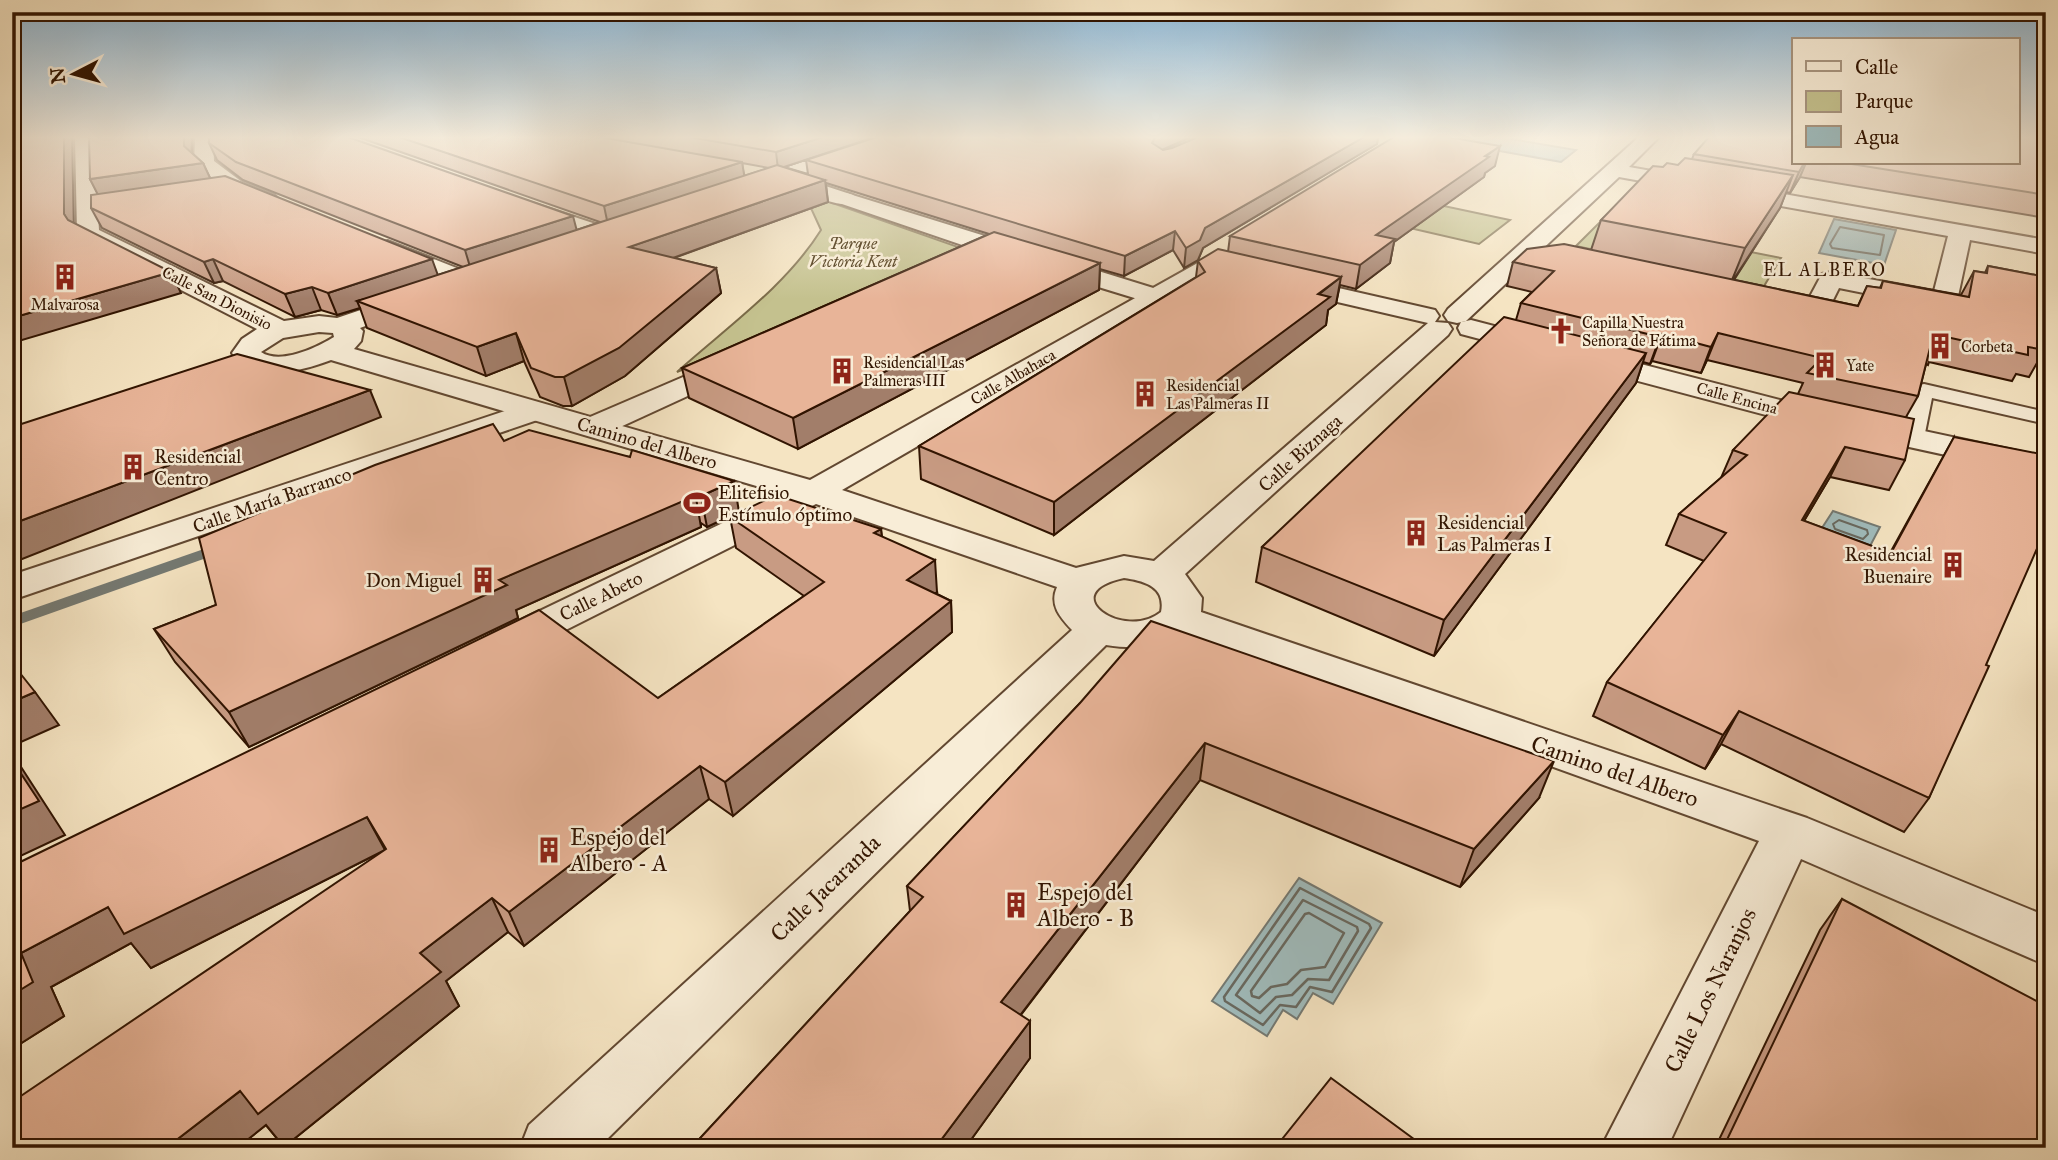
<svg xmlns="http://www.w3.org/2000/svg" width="2058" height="1160" font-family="'IM FELL Great Primer',serif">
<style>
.green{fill:#c4c18e;stroke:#7a6a48;stroke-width:2}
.water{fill:#a0bcbd;stroke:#747972;stroke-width:2}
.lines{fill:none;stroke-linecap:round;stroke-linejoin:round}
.shore-far1{stroke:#68685f;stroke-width:2}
.shore{stroke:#68685f;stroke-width:2.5}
.stream{fill:#747972;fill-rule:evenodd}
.service-casing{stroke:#624831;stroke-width:4}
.pedestrian-casing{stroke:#624831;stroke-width:4}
.minor-casing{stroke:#624831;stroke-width:4}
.service{fill:#f8edd7;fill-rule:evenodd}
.pedestrian{fill:#f8edd7;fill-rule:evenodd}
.minor{fill:#f8edd7;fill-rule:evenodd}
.wall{fill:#c89b83;stroke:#311401;stroke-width:2;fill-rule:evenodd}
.shaded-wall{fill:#a27e6a;stroke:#311401;stroke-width:2}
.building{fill:#e8b498;stroke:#311401;stroke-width:2}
.labels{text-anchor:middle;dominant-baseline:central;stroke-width:5;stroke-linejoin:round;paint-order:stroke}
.far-park-label{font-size:16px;font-style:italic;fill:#645132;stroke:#f8edd7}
.far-street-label{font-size:16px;fill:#311401;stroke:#f8edd7}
.far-poi-label{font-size:16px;fill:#311401;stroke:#f8edd7;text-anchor:start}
.far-neighbourhood-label{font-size:18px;letter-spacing:2px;fill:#311401;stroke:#f8edd7}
.street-label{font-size:19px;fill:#311401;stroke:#f8edd7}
.poi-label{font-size:19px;fill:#311401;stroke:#f8edd7;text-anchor:start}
.near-street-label{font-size:23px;fill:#311401;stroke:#f8edd7}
.near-poi-label{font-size:23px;fill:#311401;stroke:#f8edd7;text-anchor:start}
</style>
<rect width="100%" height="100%" fill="#f5e4c2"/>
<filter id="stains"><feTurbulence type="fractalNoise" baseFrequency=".00286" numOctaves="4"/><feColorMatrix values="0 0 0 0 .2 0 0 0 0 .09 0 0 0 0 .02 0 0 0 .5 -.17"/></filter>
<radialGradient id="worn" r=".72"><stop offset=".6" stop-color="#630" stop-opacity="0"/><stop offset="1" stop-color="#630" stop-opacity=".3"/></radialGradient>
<g class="green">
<path d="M1359,188L1510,220L1479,244L1323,208Z"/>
<path d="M804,193L961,248L677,372C726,328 786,286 821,230Z"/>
<path d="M1600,222L1781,258L1764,286L1576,246Z"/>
</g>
<g class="water">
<path d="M1478,137H1499L1576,150L1561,162L1466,145Z"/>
<path d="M1834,219L1896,230L1884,265L1819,253Z"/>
<path d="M1833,511L1880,527L1869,548L1820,531Z"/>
<path d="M1299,878L1382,923L1333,1004L1313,993L1297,1019L1283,1010L1267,1036L1212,1001Z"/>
</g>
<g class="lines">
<g class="shore-far1">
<path d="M1840,227L1884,235L1880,255L1832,248L1830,244Z"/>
<path d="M1839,520L1867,530L1868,534L1863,539L1835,529L1833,524Z"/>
</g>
<g class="shore">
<path d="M1300,888L1369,924L1371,928L1332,992L1310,987L1296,1007L1280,1005L1263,1025L1225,1001L1224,997Z"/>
<path d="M1303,900L1357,927L1358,931L1329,980L1308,979L1292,995L1276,997L1260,1013L1236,995Z"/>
<path d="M1309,913L1344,933L1325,967L1301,970L1287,984L1271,987L1259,998L1252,996L1251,991L1305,914Z"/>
</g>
<path class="stream" d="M221,543L229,548L226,551L12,627V616Z"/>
<g class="service-casing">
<path id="service" d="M1924,384L2046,412V424L1932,398L1924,438L1921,443H1905L1902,438L1914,390L1917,386Z"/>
</g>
<g class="pedestrian-casing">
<g id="pedestrian">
<path d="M846,193L1163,291L1167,296L1163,301L1154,304L974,249L839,203L835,199L839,195Z"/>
<path d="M732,356L742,359L746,365L742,371L605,434L594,436L583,434L578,427L583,420Z"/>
<path d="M532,402L543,404L547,411L543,418L12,600V575Z"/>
</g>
</g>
<g class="minor-casing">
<g id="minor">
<path d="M75,137H93L99,230L284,321L319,316L337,318L402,296L411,293L420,296L424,301L420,306L360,328L363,331L361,341L354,349L810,480L1203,260L1212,258L1221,260L1224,265L1221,270L842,490L1076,568L1124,556L1154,561L1428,323L1277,288L1274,283L1277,278L1286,276L1435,310L1439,316L1435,322L1448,323L1452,329L1448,335L1185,574L1202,598L1201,612L1807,818L2046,916V965L1801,859L1667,1148H1601L1759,841L1184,634C1161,649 1132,649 1106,645L598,1148H520L529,1125L1072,630C1060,617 1049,605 1057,587L816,504L522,652L507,656L492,652L486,643L492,634L783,494L331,360C301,371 254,385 232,353L242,339L257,329L80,238L77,233ZM319,332L333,333L334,337C316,348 280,365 261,352L283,338ZM1124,578C1145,581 1166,587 1161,612C1124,642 1053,593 1124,578Z"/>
<path d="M195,137H213L214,161L242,182L274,195L278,199L274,203C250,210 216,181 197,167L194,163Z"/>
<path d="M883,137H910L907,141L801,178L853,195L857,199L853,203C829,209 806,186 782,185C769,184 758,196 744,192L741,188C749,176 861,144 883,137Z"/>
<path d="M1639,137H1659L1629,167L2046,240V254L1970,240L1957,301L1953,306L1944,309L1839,288L1823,320L1814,322L1770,312L1766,306L1770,300L1779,298L1806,304L1822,274L1831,272L1934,291L1948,236L1619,177L1466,321L1457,323L1448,321L1444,315L1448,309Z"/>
<path d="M526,201L614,230L617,235L614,240L606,242L518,212L515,207L518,202Z"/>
<path d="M388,241L477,276L480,281L477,286L468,288L459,286L380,253L376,248L380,243Z"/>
<path d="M1471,320L1784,401L2046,457V477L1781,419L1461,334L1458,328L1461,322Z"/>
</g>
</g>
<use href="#service" class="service"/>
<use href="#pedestrian" class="pedestrian"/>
<use href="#minor" class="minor"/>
</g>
<g class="wall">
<path d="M192,137V153L203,163L210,178L438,275L463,267L243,180L217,160L209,143L577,230L600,222L358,137H875L784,167L808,174L806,160L877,137H1191L1162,150H1163L1172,148L1198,137H1378L1377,144L1203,248L1198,260L1184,268L1173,250L1124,276L1100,269L1099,290L798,449L689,398L682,368L989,234L826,183L828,202L674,258L716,268L721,293L625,376L572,406H563L540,397L524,361L486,376L367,328L360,308L337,315L321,310L295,317L223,281L214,283L102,228L91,208L98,194L90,179ZM742,163L769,168L744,176Z"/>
<path d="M2046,137V218L1800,177L1790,193L1786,192L1780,208L1734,280L1858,306L1867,286L1880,288L1883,281L1961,295L1974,271L1985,273L1988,266L2046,277V347L2029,377L2016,374L2012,381L1929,362L1928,365L1926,364L1918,396L1906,417L1905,460L1889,490L1830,477L1804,521L1890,553L1954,437L1986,665L1929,798L1904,832L1721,744L1705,769L1593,716L1607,682L1704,561L1666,545L1679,514L1721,478L1733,450L1798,394L1803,383L1707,360L1701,373L1652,361L1650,364L1643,362L1636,383L1434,656L1256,582L1262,547L1516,320L1521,303L1532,292L1507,286L1513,262L1591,250L1601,220L1663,167L1678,165L1692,159L1694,154L1794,163H2018Z"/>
<path d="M1495,166L1485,173L1484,177L1394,242L1390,263L1356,289L1340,285L1336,304L1328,310L1326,325L1054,535L921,479L919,446L1196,277L1198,261L1228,252L1230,236Z"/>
<path d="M504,441L630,457L739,512L707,527L701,523V527L516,610L518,618L249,747L175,662L154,629L216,605Z"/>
<path d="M730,517L881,529L882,537L937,592L935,593L951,601L952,632L733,816L709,799L524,946L508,932L446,981L459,1006L284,1147L266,1125L237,1148H12L385,850L151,968L131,943L51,987L64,1016L12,1049V866L658,698L804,596L736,548Z"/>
<path d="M1080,703L1539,798L1460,887L1200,780L1021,1015L1030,1058L965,1148H691L910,911L907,886Z"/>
<path d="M1842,899L2046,1148H1715L1820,930Z"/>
</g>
<g class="shaded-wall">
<path d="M64,137H72L74,233L64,214Z"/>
<path d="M184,137H192L191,163L184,146Z"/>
<path d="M823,137H875L778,169L776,152Z"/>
<path d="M1155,137H1191L1155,153L1152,143Z"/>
<path d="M1364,137H1378L1377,144L1203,248L1198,260L1184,268L1186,248L1205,228Z"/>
<path d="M1500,146L1495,166L1485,173L1484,177L1394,242L1390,263L1356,289L1360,265L1376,235Z"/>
<path d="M742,162L745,180L608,225L604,206Z"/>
<path d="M203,163L211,180L99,197L90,179Z"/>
<path d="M1804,163H1806L1800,177L1790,193L1799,172Z"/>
<path d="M1793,175L1780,208L1730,285L1745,248Z"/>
<path d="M825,180L828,202L634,272L629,247Z"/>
<path d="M573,216L578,235L471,270L465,250Z"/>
<path d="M1175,231L1173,250L1124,276L1125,256Z"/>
<path d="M213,259L223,281L214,283L204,262Z"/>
<path d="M432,259L440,281L357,301L360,308L337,315L328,293Z"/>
<path d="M1100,263L1099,290L798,449L793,418Z"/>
<path d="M716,268L721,293L625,376L572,406L564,377Z"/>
<path d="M171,272L181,293L12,343V318Z"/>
<path d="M1341,277L1336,304L1328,310L1326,325L1054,535V502Z"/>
<path d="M312,287L321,310L295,317L285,294Z"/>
<path d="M516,333L524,361L486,376L477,347Z"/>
<path d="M1718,333L1707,360L1701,373L1711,347Z"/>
<path d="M1662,334L1652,361L1650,364L1660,337Z"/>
<path d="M1646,353L1636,383L1434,656L1444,620Z"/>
<path d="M370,390L381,417L12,563V524Z"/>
<path d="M1845,447L1830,477L1786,551L1802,520Z"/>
<path d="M734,481L739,512L707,527L701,496Z"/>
<path d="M695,492L701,527L516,610L518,618L249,747L229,712L499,580Z"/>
<path d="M881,529L884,560L874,533Z"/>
<path d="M935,560L937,592L910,612L907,580Z"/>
<path d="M951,601L952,632L733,816L725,782Z"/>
<path d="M35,692L59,725L12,746V702Z"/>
<path d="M1739,711L1721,744L1705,769L1723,735Z"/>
<path d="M1205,743L1200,780L1002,1039L1001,1002Z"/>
<path d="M12,753L65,835L12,860Z"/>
<path d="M1554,761L1539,798L1460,887L1474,849Z"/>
<path d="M700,766L709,799L524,946L509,912Z"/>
<path d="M367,817L385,850L151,968L131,943L51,987L64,1016L12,1049V995L21,953L108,907Z"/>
<path d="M492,898L508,932L446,981L459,1006L284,1147L266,1125L237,1148H166Z"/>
<path d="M1030,1021V1058L965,1148H935Z"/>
</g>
<g class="building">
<path d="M12,137H64V214L68,220L171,272L12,318Z"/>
<path d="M89,137H184V146L203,163L90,179Z"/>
<path d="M209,137H348L573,216L465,250L236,162L209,143Z"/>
<path d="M399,137H600L742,162L604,206Z"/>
<path d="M689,137H823L776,152Z"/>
<path d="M877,137H1155L1152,143L1163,150L1172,148L1198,137H1364L1205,228L1200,240L1186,248L1175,231L1125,256L806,160Z"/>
<path d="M1394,137H1448L1500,146L1485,156L1489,157L1376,235L1395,239L1360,265L1230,236Z"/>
<path d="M1709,137H1794V163H1804L1799,172L1694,154Z"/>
<path d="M2018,137H2046V195L1845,163H2018Z"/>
<path d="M1685,158L1793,175L1745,248L1601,220L1653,166L1663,167L1667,163L1678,165Z"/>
<path d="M777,165L825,180L629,247L716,268L619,348L564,377H555L531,368L516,333L477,347L357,301Z"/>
<path d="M225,176L432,259L328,293L312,287L285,294L213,259L204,262L91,208V195Z"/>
<path d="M994,232L1100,263L793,418L682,368Z"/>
<path d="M1564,244L1858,306L1867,286L1881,288L1883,281L1969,297L1974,271L1987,273L1988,266L2046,277L2045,350L2028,347V355L1942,336V338L1933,336L1918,396L1807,373L1822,358L1718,333L1711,347L1662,334L1660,337L1521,303L1554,271L1513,262L1527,249Z"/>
<path d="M1218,249L1341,277L1318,294L1330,297L1054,502L919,446L1205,272L1198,261Z"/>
<path d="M1504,317L1646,353L1444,620L1262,547Z"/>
<path d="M237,354L370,390L12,524V427Z"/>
<path d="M1789,392L1914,419L1905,460L1845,447L1802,520L1891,553L1954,437L2046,455V528L1986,665L1989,666L1929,798L1739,711L1723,735L1607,682L1726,533L1679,514L1747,455L1733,450Z"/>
<path d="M493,424L504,441L529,430L630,457L632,450L734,481L701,496L695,492V496L499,580L507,585L229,712L154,629L216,605L199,538L375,465Z"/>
<path d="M776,495L881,529L874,533L935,560L907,580L951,601L725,782L700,766L509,912L492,898L420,953L441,972L258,1114L240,1091L166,1148H12V1102L386,849L367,817L124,934L108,907L21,953L33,982L12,995V866L539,610L658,698L824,582L730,517Z"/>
<path d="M1151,621L1554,761L1474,849L1205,743L1001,1002L1030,1021L935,1148H691L923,897L907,886L1080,703Z"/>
<path d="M12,663L35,692L12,702Z"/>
<path d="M12,760L39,801L12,813Z"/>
<path d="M1842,899L2046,1006V1148H1723Z"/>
<path d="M1331,1078L1426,1148H1275Z"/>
</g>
<linearGradient id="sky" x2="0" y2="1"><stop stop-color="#8bb7d7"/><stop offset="0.46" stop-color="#faf3e4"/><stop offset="1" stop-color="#faf3e4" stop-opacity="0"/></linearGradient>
<rect width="2058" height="299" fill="url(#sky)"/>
<defs>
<g id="building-bare" transform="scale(2.1)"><path d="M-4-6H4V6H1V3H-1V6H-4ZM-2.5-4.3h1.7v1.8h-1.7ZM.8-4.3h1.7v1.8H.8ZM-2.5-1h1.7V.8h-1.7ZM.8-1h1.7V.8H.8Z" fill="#8f2418" stroke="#f8edd7" stroke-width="2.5" paint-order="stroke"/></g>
<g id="church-bare" transform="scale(2.1)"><path d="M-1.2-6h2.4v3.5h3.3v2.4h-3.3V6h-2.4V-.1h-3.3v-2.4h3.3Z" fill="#8f2418" stroke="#f8edd7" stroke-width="2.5" paint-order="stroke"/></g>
<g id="stadium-bare" transform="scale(2.1)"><path d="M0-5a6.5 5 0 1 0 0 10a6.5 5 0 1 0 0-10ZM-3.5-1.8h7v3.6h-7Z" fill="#8f2418" stroke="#f8edd7" stroke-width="2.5" paint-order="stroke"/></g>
</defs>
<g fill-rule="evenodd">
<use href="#building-bare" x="65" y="277"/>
<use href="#church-bare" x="1561" y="331"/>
<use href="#building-bare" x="1940" y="346"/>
<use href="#building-bare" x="1825" y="365"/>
<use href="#building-bare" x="842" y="371"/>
<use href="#building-bare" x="1145" y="394"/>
<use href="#building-bare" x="133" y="467"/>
<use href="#stadium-bare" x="697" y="503"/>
<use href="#building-bare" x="1416" y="533"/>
<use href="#building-bare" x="1953" y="565"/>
<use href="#building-bare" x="483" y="580"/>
<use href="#building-bare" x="549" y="850"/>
<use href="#building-bare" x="1016" y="905"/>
</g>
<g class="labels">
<g class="far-park-label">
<text x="853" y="243">Parque<tspan x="853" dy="18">Victoria Kent</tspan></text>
</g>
<g class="far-street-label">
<text transform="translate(217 298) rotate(27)">Calle San Dionisio</text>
<text transform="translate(1013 377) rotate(-30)">Calle Albahaca</text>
<text transform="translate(1737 398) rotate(15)">Calle Encina</text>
</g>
<g class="far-poi-label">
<text x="65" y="304" text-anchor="middle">Malvarosa</text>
<text x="1582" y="322">Capilla Nuestra<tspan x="1582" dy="18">Señora de Fátima</tspan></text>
<text x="1961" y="346">Corbeta</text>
<text x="863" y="362">Residencial Las<tspan x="863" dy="18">Palmeras III</tspan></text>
<text x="1846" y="365">Yate</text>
<text x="1166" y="385">Residencial<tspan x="1166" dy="18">Las Palmeras II</tspan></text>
</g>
<g class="far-neighbourhood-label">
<text x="1825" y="270">EL ALBERO</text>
</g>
<g class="street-label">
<text transform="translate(647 443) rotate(16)">Camino del Albero</text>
<text transform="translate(1300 453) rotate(-42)">Calle Biznaga</text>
<text transform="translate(272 500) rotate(-19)">Calle María Barranco</text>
<text transform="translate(601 596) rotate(-26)">Calle Abeto</text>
</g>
<g class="poi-label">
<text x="154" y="456">Residencial<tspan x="154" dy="22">Centro</tspan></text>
<text x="718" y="492">Elitefisio<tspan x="718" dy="22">Estímulo óptimo</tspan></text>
<text x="1437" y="522">Residencial<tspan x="1437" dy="22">Las Palmeras I</tspan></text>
<text x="1932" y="554" text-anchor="end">Residencial<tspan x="1932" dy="22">Buenaire</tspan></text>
<text x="462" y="580" text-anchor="end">Don Miguel</text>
</g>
<g class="near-street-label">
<text transform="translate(1615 771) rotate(19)">Camino del Albero</text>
<text transform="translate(825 888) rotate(-44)">Calle Jacaranda</text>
<text transform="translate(1710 990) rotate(-64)">Calle Los Naranjos</text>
</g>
<g class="near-poi-label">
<text x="570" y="837">Espejo del<tspan x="570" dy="26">Albero - A</tspan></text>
<text x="1037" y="892">Espejo del<tspan x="1037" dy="26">Albero - B</tspan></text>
</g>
</g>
<rect width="2058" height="1160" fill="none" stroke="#f5e4c2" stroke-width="42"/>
<rect x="14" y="14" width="2030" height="1132" fill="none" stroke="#311401" stroke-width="3.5"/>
<rect x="21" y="21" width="2016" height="1118" fill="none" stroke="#311401" stroke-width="2"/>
<rect x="1792" y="38" width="228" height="126" fill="#f8edd7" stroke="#a89681" stroke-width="2"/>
<rect x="1806" y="61" width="35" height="10" fill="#f8edd7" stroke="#a89681" stroke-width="2"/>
<text x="1855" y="74" font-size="21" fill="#311401">Calle</text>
<rect x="1806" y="91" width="35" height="21" fill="#c4c18e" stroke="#a89681" stroke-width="2"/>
<text x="1855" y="108" font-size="21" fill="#311401">Parque</text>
<rect x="1806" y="126" width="35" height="21" fill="#a0bcbd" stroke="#a89681" stroke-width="2"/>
<text x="1855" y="144" font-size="21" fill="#311401">Agua</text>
<g transform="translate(74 74) rotate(264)" stroke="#f8edd7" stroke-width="5" paint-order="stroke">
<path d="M0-5L12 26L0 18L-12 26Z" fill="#311401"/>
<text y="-10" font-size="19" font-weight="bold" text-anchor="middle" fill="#311401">N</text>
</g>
<rect width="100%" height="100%" filter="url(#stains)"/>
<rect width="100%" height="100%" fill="url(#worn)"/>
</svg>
